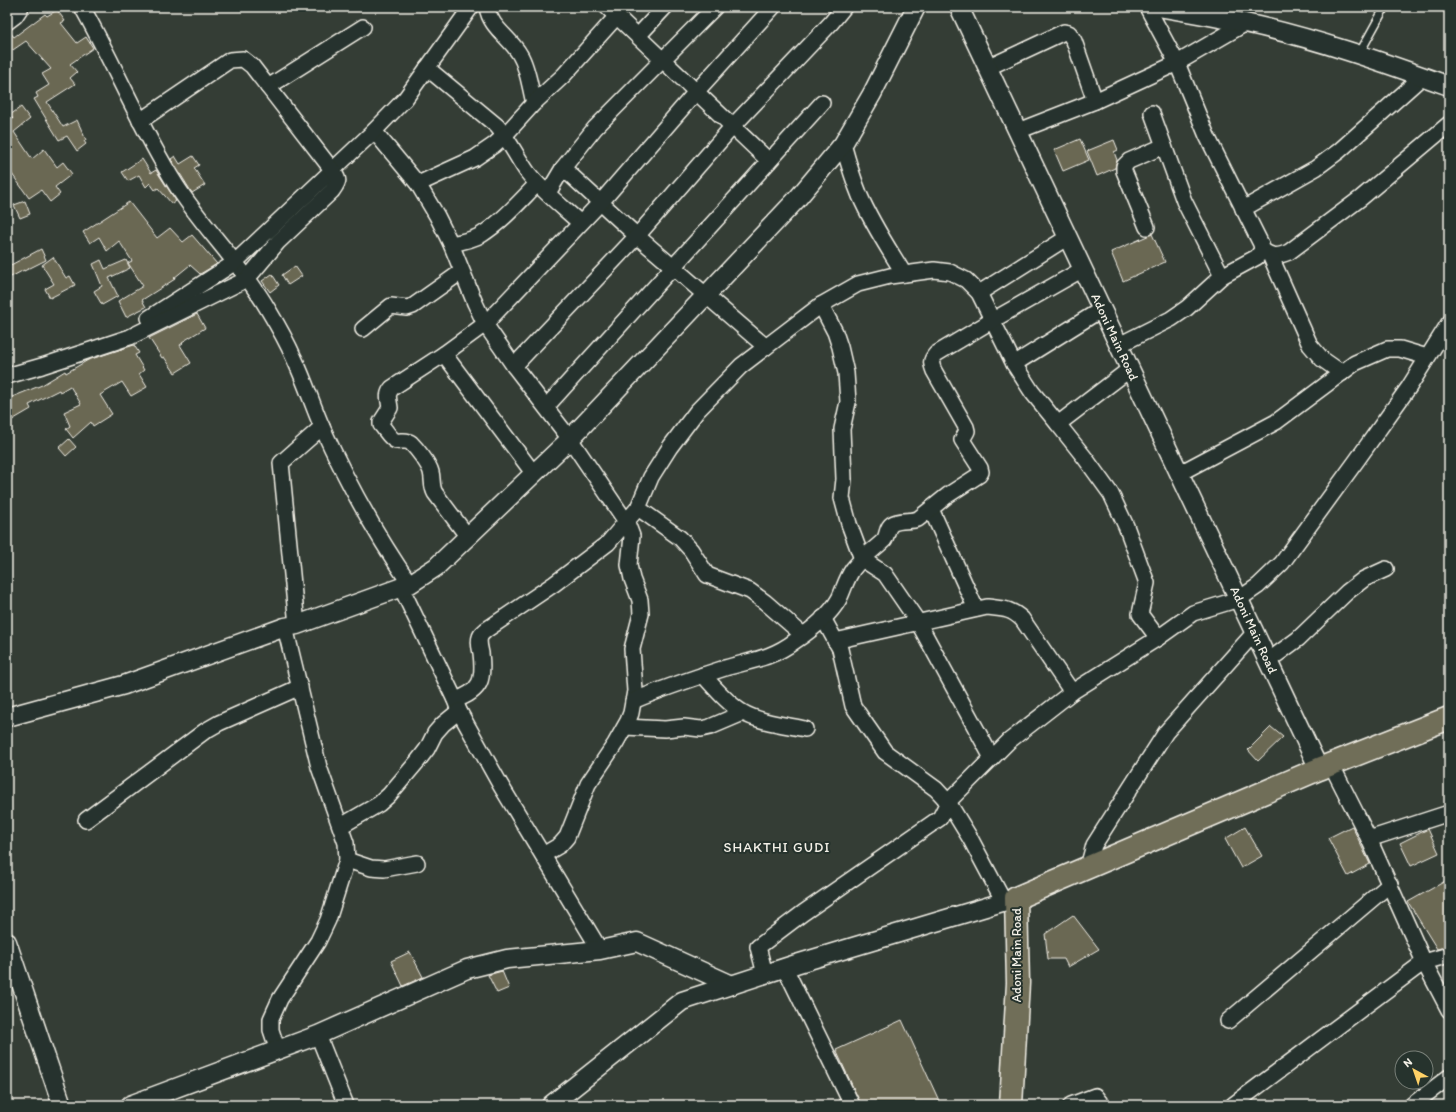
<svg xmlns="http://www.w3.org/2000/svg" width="1456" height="1112" font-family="Itim,sans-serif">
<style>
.building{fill:#6a6753;stroke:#f4f1e8}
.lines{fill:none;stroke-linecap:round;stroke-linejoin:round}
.service-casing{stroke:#f4f1e8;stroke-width:10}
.minor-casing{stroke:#f4f1e8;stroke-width:18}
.tertiary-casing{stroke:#f4f1e8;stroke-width:21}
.primary-casing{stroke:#f4f1e8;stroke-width:25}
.service{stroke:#26332d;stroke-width:7}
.minor{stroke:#26332d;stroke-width:15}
.tertiary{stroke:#26332d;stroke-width:18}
.primary{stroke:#706e59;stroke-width:22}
.labels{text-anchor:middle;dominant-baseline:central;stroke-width:4;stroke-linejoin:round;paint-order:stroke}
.street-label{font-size:13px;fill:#f4f1e8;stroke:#26332d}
.neighbourhood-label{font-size:14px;letter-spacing:1px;fill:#f4f1e8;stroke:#26332d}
</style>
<rect width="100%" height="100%" fill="#343d35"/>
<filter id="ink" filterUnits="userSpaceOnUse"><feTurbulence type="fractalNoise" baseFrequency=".025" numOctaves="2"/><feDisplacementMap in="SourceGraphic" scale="8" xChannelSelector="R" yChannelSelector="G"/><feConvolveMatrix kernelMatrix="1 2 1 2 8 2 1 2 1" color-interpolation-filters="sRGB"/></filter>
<g filter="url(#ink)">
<g class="building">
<path d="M57,10L65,21L61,23L77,43L86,37L93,48L70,64L77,72L70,78L75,84L47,102L63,127L77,120L86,140L84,141L86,144L77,151L67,136L59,140L34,99L38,97L36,93L49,85L42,74L51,69L26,41L7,54V31H9L14,37L45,14L47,16Z"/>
<path d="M21,107L30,119L14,132L32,159L44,149L57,167L63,162L72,174L55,187L60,194L50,202L41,190L29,198L7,167V123L13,119L10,115Z"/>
<path d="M1080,139L1089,160L1063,171L1054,150Z"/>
<path d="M1114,140L1118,150L1114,152L1117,160L1115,168L1097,176L1087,151Z"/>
<path d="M175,156L180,164L193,156L199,165L194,168L205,185L192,193L171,159Z"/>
<path d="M142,159L151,173L156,170L176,201L172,204L158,188L155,190L150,183L146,187L139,175L128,181L122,172Z"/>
<path d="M25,201L30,214L20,218L14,205Z"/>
<path d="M129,202L157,238L170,228L183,242L192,235L217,264L200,274L190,265L174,278L175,279L142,300L146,307L126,317L118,301L143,286L128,263L132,261L119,241L107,251L99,237L90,243L83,232Z"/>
<path d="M1152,234L1165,262L1123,281L1111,252Z"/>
<path d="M41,249L46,260L24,271V270L7,279V267Z"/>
<path d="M53,257L66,278L70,276L75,285L50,298L45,289L54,284L42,265Z"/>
<path d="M101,260L105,269L126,260L130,268L109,278L118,296L102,305L94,291L102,286L93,264Z"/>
<path d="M295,266L302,276L288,285L282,275Z"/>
<path d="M272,274L279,285L270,292L262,281Z"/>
<path d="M197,314L205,328L182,342L183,343L180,345L191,363L175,373L164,357L162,358L149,338Z"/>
<path d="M134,345L139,353L135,355L144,370L139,374L147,387L131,396L122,382L100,395L112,414L93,426L91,422L73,438L66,429L70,426L64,412L81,404L70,386L60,392L59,390L29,405L31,409L7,423V399L42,385L65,371L66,373L88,360Z"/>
<path d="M69,439L76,447L66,456L59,448Z"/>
<path d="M1271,727L1283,737L1258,761L1248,750Z"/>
<path d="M1352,826L1370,864L1348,876L1328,838Z"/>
<path d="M1245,827L1262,856L1241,868L1225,839Z"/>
<path d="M1428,829L1439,853L1411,866L1400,843Z"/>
<path d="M1449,879V944L1445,947L1437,949L1408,902Z"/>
<path d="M1073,915L1099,949L1068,967L1064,959H1048L1045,934Z"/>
<path d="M410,952L423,977L403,986L391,961Z"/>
<path d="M502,971L509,988L497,993L488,975Z"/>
<path d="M902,1020L941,1105H861L836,1050Z"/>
</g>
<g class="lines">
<g class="service-casing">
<path id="service" d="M1359,54L1385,7"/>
</g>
<g class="minor-casing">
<g id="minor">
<path d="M82,7C115,65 140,128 176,185C204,229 243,266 269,311C278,326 287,342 294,358C305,381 312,404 322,427C347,482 376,535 410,584"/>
<path d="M487,7C490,28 510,37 520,55C528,68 530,88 534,103"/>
<path d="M607,7L769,161"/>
<path d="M7,22L15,16L21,7"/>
<path d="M638,36L665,7"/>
<path d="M427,68L497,126C510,141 517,158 528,173C543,192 563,207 580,223"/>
<path d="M987,68L1064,32L1069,33L1074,41L1095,101"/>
<path d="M268,87L363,27"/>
<path d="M1152,113L1184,201L1222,276"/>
<path d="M374,131L418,184L437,216L451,244L475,303L485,324L514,366L570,439L627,523L632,536L629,565L632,579L640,600L641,614L632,649L635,691L631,713L628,721L615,744L588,784L567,837L560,845L543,855"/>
<path d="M1018,131L1095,101L1177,63L1246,23"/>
<path d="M843,144C848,162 853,179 860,196C872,224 889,249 904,274"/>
<path d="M563,168L637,236L766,347"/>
<path d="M418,184L475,158L494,145L505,135L534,103L564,75L617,16"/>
<path d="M548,193L563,168L595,128L715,7"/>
<path d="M1243,209L1316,168L1339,151L1423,76"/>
<path d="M1147,227L1124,171V166L1129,161L1164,146"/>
<path d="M451,244C461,242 472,240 481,235C502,222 520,201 537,184"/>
<path d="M1262,250C1273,257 1277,257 1289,252L1361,198L1449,124"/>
<path d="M1270,255L1310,345L1322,359L1342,373"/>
<path d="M979,293L1068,237"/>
<path d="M821,305L835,332L840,347L846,373L848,402L842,429L844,479L842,498L849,524L862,559L885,574L918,622L992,758"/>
<path d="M149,318L234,263L374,131L405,99L471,7"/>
<path d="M363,329L391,306L407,308L413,306L461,272"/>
<path d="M1119,345L1171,319L1187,308L1222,276L1257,257L1262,250L1261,244L1207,136L1177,63L1147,7"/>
<path d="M444,354L534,474"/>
<path d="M1014,364L1102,309"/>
<path d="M514,366L637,236L733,126L831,23L844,7"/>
<path d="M7,376L42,366L130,337L247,279L278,242L332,191C339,181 340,181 333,171L252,66L243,59L230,60L140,121"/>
<path d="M546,407L822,103"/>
<path d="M1058,424L1085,458L1111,494L1126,526L1147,583L1140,614L1158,638L1193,613L1239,599L1258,586L1282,563L1357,460L1409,387L1449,323"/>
<path d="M1180,473L1276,422L1355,363L1387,349H1400L1427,357"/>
<path d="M638,508L680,538L691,550L707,575L750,591L765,602L803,635"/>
<path d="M931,509L976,609"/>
<path d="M468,537L435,493C431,486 433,479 431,472C429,464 417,449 411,443C406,439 401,442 396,441C390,439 385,429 381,425V422L390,408C389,399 386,395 392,388L444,354L485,324L601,202L696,92L773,7"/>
<path d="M401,587L455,700L459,711L501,786L600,950"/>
<path d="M823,618L840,649L853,706L885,752L936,789L948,802L970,838L1004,902"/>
<path d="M297,625L281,463L322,427"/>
<path d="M835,641L987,607C1003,609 1010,608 1022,619L1072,692"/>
<path d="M1268,661L1298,639L1347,592L1364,579L1386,569"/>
<path d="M703,675C715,688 727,703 742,712C758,722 786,725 805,729"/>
<path d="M455,700C482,691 484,679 481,653C480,648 478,642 480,637C481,634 484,632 486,630L554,584L608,543L638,508L651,477L670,447L697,411L741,366L821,305L858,284L890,276L934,270L950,272L966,280L979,293L1014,364L1032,392L1058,424L1130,369"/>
<path d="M633,701C663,688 694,678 725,668C752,660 771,659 795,641C810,631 830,615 839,599C844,589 846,579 853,569C862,557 874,550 884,540C888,535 886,528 892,524C899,519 910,522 918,519L948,495L979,475L981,472L980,468L962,440L967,431L966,427L934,371C931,363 930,361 936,354L993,320L1083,269"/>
<path d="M625,727L665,729L684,727L701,729L710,727L743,713"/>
<path d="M1331,764L1369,839L1424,962L1449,955"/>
<path d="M86,820L205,731L219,723L300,687"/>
<path d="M341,826L379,804L389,795L417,762L427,749L435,733L443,724L459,711"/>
<path d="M1369,839L1449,813"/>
<path d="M347,860L371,868L384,869L417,863"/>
<path d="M1088,867L1094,845L1166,732L1255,632"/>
<path d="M785,968L852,1105"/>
<path d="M765,974L758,947L803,913L940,818L948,802L1009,741L1072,692L1158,638"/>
<path d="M1228,1021L1390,884"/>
<path d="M318,1035L346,1105"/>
<path d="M278,1051L271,1030V1019L280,999L318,941L328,920L347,860L346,843L319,767L285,627"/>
<path d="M1071,1105L1095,1096L1102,1105"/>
<path d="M1233,1105L1424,962L1449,1010"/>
<path d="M1412,1105L1449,1077"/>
</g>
</g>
<g class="tertiary-casing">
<g id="tertiary">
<path d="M959,7L1319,769"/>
<path d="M1158,7C1187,12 1216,17 1245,23C1314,38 1383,62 1449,86"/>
<path d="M7,717L124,685L285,627L297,625L410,584L436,567L570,439L797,199L843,144L872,94L916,7"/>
<path d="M7,942L62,1105"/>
<path d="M130,1105L318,1035L467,969L507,959L600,950L637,942L732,985"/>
<path d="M551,1105L682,1001L796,964L1016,898"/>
</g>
</g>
<g class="primary-casing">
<path id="primary" d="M1011,1105L1018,983L1016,898L1319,769L1449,718"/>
</g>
<use href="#service" class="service"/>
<use href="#minor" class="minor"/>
<use href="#tertiary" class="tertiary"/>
<use href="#primary" class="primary"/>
</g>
</g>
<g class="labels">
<g class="street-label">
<text transform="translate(1115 337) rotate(65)">Adoni Main Road</text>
<text transform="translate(1254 630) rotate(65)">Adoni Main Road</text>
<text transform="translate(1016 955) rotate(-90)">Adoni Main Road</text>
</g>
<g class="neighbourhood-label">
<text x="777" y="847">SHAKTHI GUDI</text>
</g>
</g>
<rect width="1456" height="1112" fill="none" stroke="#26332d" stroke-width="24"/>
<rect x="12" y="12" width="1432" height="1088" fill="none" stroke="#f4f1e8" stroke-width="1.5" filter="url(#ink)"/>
<g transform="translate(1414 1070) rotate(320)"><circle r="19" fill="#26332d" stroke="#787f78"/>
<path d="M0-3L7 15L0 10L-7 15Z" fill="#ffd166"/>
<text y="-6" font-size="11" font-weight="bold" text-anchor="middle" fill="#f4f1e8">N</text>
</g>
</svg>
